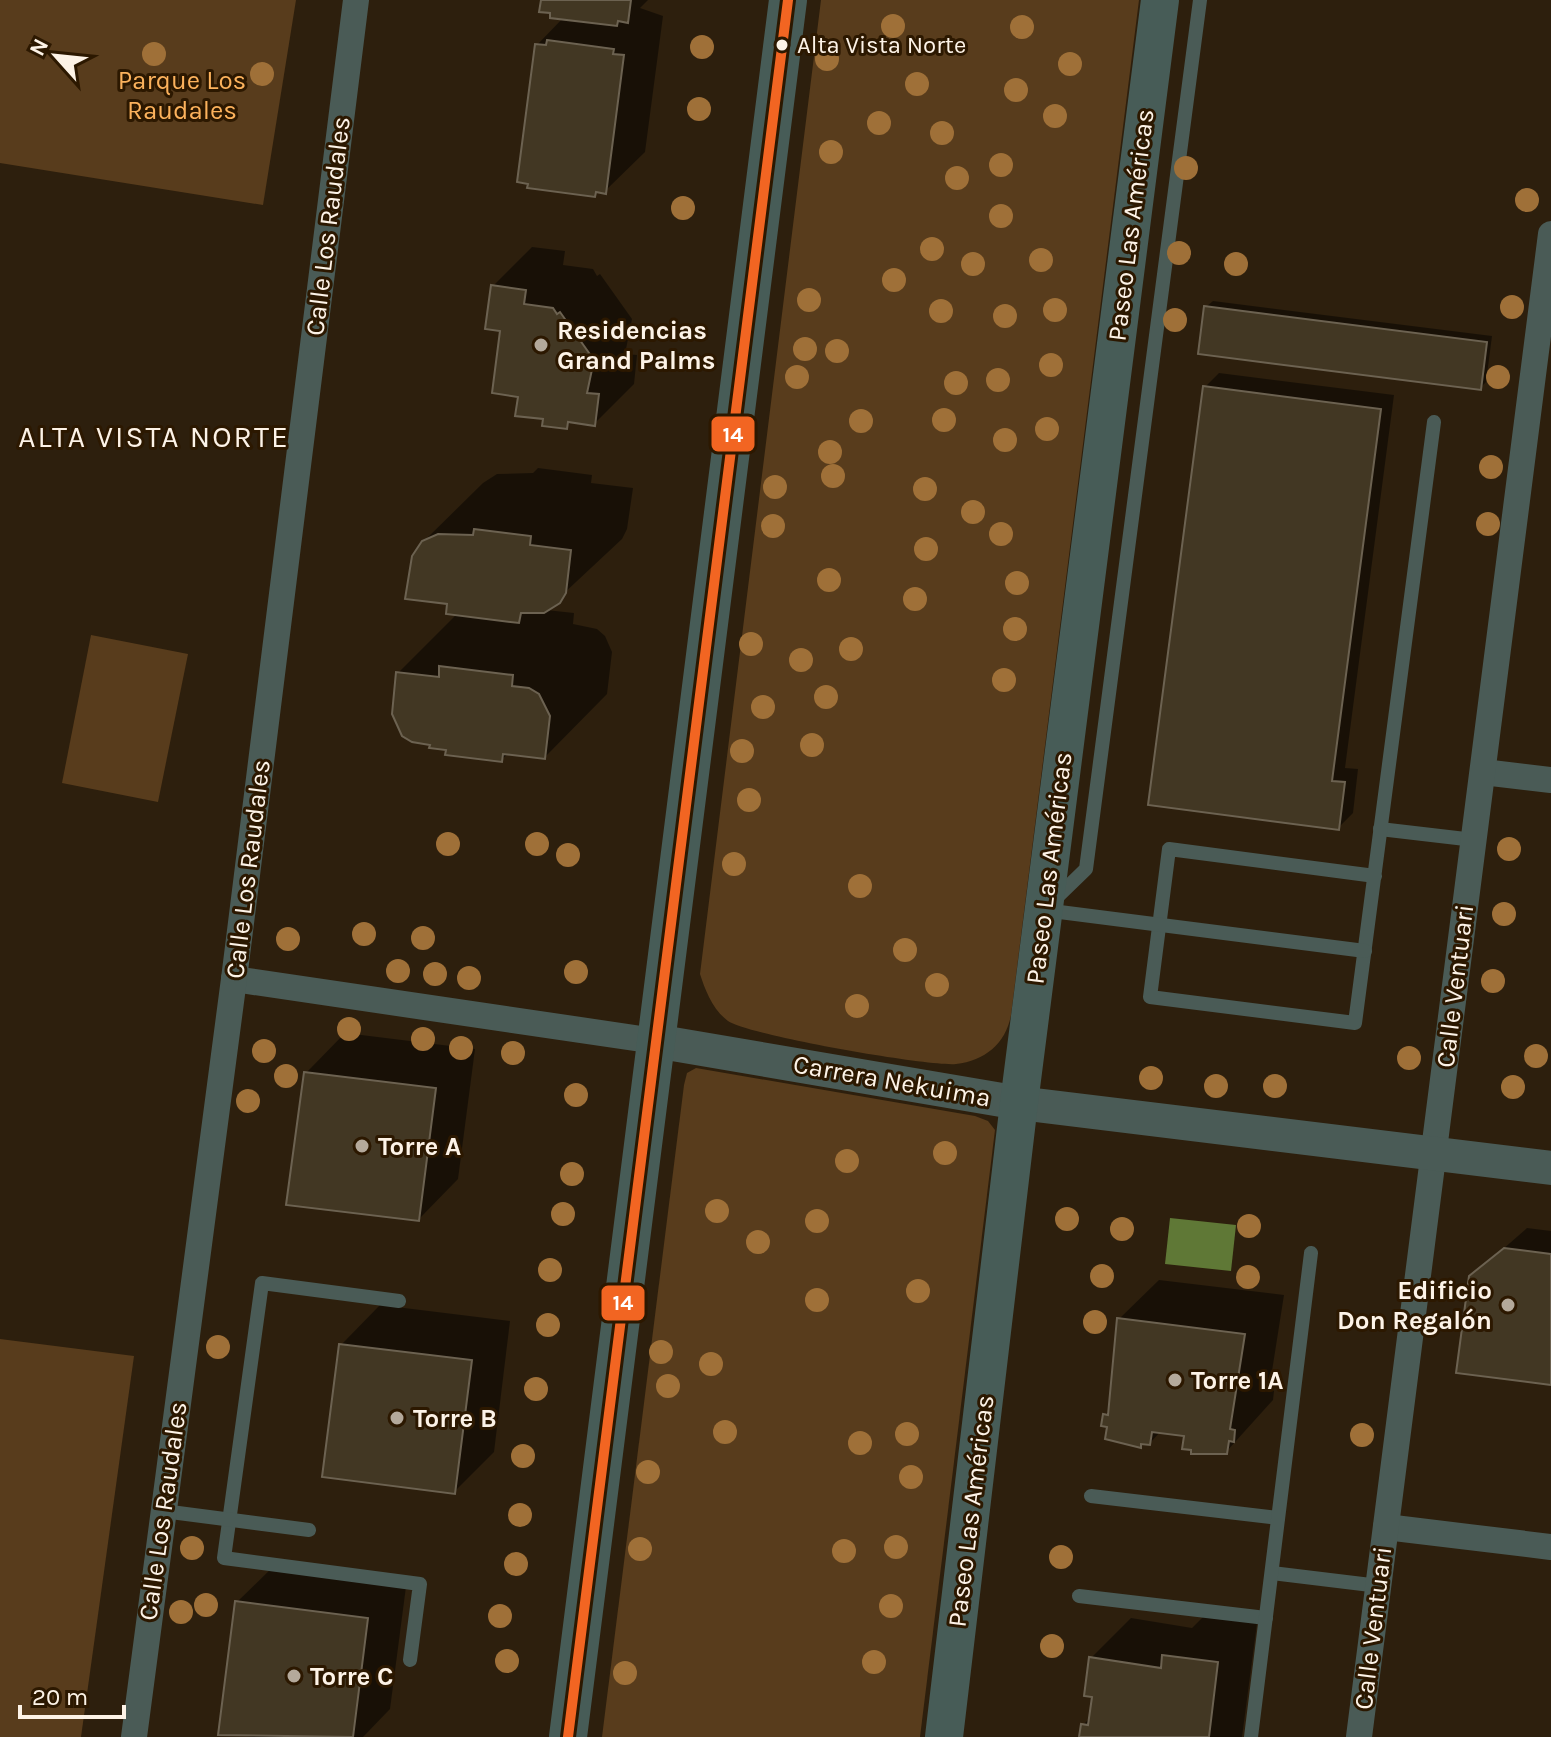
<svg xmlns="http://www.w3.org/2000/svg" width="1551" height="1737" font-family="Karla,sans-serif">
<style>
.green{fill:#583c1c}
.water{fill:#5f7836}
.shadow{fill:#0007}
.building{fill:#423723;stroke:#6c6251;stroke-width:2}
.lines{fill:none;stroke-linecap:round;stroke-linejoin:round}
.service{stroke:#4a5b56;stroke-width:14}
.minor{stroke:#4a5b56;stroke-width:26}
.tertiary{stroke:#4a5b56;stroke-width:34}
.secondary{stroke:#475c57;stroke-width:38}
.bus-1-casing{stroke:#2c1800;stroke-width:16}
.bus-1{stroke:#f26522;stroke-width:10}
.tree{fill:#9f7038}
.bus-dot{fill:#fdf3e7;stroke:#2c1800;stroke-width:3}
.poi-dot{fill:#b4a99b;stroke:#2c1800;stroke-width:3}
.labels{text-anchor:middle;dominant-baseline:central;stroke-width:6;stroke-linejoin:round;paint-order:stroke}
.bus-label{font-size:24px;fill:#fdf3e7;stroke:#2c1800;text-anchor:start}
.park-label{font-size:26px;fill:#fcb25c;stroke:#2c1800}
.street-label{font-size:26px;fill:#fdf3e7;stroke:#2c1800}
.poi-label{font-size:26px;font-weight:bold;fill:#fdf3e7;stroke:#2c1800;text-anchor:start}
.quarter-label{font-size:30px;letter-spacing:2px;fill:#fdf3e7;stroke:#2c1800}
.line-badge{stroke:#2c1800;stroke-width:3}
.badge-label{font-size:22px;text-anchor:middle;font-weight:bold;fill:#fff}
</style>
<rect width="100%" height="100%" fill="#2d1f0d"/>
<g class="green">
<path d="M0,0H296L263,205L0,163Z"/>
<path d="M821,0H1139L1011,1015C1006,1043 985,1061 956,1064C930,1067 747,1035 728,1021C713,1010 705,990 700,974Z"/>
<path d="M91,635L188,654L158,802L62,783Z"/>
<path d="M696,1068L975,1116L988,1121L995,1130L920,1737H602L684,1085L687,1073Z"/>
<path d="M0,1339L134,1356L81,1737H0Z"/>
</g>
<path class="water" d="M1170,1218L1236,1225L1231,1271L1165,1264Z"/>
<g class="shadow">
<path d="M543,0H648L640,8L663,16L645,152L605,191H599L594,195L537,45L564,17Z"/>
<path d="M532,247L565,251L563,265L593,269L597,276L600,274L632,319L625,354L637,355L634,384L594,424L572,421L566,427L545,418L520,395L493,286Z"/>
<path d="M1213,301L1492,336L1486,382L1480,388L1206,307Z"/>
<path d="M1219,373L1394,395L1345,768L1358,769L1353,813L1339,827L1205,387Z"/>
<path d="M538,468L592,475L591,483L633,488L627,529L622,539L546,610L574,613L573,624L597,629L605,636L612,652L607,694L545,757L509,753L501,760L432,743L398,673L457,614L419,546L483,483L497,474L533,473Z"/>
<path d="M345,1033L475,1049L458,1179L419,1219L306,1073Z"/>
<path d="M1527,1228L1551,1231V1383L1471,1277Z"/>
<path d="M1159,1280L1284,1295L1269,1390L1274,1391L1273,1400L1226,1452L1186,1434L1161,1431L1150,1443L1140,1446L1109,1425L1105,1415L1111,1409L1119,1319Z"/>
<path d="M380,1305L510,1321L494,1452L454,1492L341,1345Z"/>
<path d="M277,1563L407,1579L390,1709L363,1737H254L221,1733L237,1602Z"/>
<path d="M1204,1616L1257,1623L1242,1737H1081L1083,1725L1091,1717V1658L1131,1618L1192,1628Z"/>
</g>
<g class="building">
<path d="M541,0H631L628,23L618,21L617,26L550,18V13L539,12Z"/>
<path d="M547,40L614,49L613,54L624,55L606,194L596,192L595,197L527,188L528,184L517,182L535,44L546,45Z"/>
<path d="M491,285L526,290L524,304L553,308L557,314L560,312L594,360L587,393L599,394L595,426L568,422L567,429L542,426L543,419L515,416L518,397L492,393L500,331L485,329Z"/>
<path d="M1204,306L1487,342L1481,390L1198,354Z"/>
<path d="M1203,386L1381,409L1332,781L1345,782L1339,830L1148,805Z"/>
<path d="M474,529L531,536L530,545L571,550L566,593L560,603L544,613H521L519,623L446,614L447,604L405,599L412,556L422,541L438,534L473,535Z"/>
<path d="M439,666L513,675L512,686L529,688L539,694L550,716L545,759L503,754L502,762L445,755L446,750L429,748L430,745L412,742L402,736L392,714L396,672L439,677Z"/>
<path d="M304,1072L436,1088L419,1221L286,1205Z"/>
<path d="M1504,1248L1551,1254V1385L1456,1373L1469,1276Z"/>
<path d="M1117,1318L1245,1334L1230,1429L1235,1430L1234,1442L1229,1441L1227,1454H1191V1450L1182,1449L1184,1436L1152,1432L1150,1445L1141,1444V1448L1105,1439L1107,1427L1101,1426L1103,1414L1108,1415Z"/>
<path d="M339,1344L472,1360L455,1494L322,1477Z"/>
<path d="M235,1601L368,1618L353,1737L218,1735Z"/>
<path d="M1162,1655L1218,1662L1209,1737H1079L1081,1724L1088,1725L1092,1697L1084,1696L1089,1657L1161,1668Z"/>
</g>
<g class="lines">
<g class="service">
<path d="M1380,829L1474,840"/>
<path d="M1375,876L1169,849L1150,997L1355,1023L1434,422"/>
<path d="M1052,902L1086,869L1200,0"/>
<path d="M1044,910L1365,951"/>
<path d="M399,1301L262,1283L224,1558L420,1584L410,1660"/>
<path d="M1091,1496L1278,1518"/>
<path d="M163,1511L309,1530"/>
<path d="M1272,1573L1379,1586"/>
<path d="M1079,1596L1266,1618"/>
<path d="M1251,1737L1311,1253"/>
</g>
<g class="minor">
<path d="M1483,772L1551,780"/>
<path d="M234,979L655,1041"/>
<path d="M1386,1527L1551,1547"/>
<path d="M134,1737L234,979L356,0"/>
<path d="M1359,1737L1551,234"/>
</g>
<path class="tertiary" d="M655,1041L1019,1103L1551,1168"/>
<g class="secondary">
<path d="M568,1737L788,0"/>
<path d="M944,1737L1019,1103L1160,0"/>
</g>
<g class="bus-1-casing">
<path id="bus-1" d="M568,1737L788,0"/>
</g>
<use href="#bus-1" class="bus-1"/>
</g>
<g class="tree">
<circle cx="893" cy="26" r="12"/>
<circle cx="1022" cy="27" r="12"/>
<circle cx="702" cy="47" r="12"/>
<circle cx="154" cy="54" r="12"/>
<circle cx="827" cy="59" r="12"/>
<circle cx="1070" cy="64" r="12"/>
<circle cx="262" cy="74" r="12"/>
<circle cx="917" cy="84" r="12"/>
<circle cx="1016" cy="90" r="12"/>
<circle cx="699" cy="109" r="12"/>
<circle cx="1055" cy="116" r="12"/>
<circle cx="879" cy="123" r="12"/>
<circle cx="942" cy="133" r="12"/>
<circle cx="831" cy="152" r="12"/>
<circle cx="1001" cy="165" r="12"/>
<circle cx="1186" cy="168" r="12"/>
<circle cx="957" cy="178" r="12"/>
<circle cx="1527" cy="200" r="12"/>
<circle cx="683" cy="208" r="12"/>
<circle cx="1001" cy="216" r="12"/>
<circle cx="932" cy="249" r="12"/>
<circle cx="1179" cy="253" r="12"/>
<circle cx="1041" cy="260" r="12"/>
<circle cx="973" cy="264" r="12"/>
<circle cx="1236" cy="264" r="12"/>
<circle cx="894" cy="280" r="12"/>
<circle cx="809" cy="300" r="12"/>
<circle cx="1512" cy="307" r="12"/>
<circle cx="1055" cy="310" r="12"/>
<circle cx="941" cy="311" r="12"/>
<circle cx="1005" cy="316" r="12"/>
<circle cx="1175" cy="320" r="12"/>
<circle cx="805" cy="349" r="12"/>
<circle cx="837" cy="351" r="12"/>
<circle cx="1051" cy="365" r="12"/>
<circle cx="797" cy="377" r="12"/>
<circle cx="1498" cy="377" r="12"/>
<circle cx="998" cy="380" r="12"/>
<circle cx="956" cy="383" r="12"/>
<circle cx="944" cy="420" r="12"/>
<circle cx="861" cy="421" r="12"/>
<circle cx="1047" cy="429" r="12"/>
<circle cx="1005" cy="440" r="12"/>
<circle cx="830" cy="452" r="12"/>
<circle cx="1491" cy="467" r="12"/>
<circle cx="833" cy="476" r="12"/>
<circle cx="775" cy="487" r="12"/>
<circle cx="925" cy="489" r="12"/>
<circle cx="973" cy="512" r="12"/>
<circle cx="1488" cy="524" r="12"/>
<circle cx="773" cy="526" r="12"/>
<circle cx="1001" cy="534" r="12"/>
<circle cx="926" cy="549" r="12"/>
<circle cx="829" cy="580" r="12"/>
<circle cx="1017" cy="583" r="12"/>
<circle cx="915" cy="599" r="12"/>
<circle cx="1015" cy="629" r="12"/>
<circle cx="751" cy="644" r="12"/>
<circle cx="851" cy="649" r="12"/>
<circle cx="801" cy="660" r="12"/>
<circle cx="1004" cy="680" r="12"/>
<circle cx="826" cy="697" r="12"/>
<circle cx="763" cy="707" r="12"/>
<circle cx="812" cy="745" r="12"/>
<circle cx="742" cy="751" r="12"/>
<circle cx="749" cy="800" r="12"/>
<circle cx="448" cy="844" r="12"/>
<circle cx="537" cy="844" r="12"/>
<circle cx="1509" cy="849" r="12"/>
<circle cx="568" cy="855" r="12"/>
<circle cx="734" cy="864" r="12"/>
<circle cx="860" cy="886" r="12"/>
<circle cx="1504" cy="914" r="12"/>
<circle cx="364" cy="934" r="12"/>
<circle cx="423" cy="938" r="12"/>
<circle cx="288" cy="939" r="12"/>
<circle cx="905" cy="950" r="12"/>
<circle cx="398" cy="971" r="12"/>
<circle cx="576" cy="972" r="12"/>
<circle cx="435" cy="974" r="12"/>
<circle cx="469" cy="978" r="12"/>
<circle cx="1493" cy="981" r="12"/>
<circle cx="937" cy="985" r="12"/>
<circle cx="857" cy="1006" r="12"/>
<circle cx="349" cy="1029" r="12"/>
<circle cx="423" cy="1039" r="12"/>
<circle cx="461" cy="1048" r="12"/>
<circle cx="264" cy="1051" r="12"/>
<circle cx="513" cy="1053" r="12"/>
<circle cx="1536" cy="1056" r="12"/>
<circle cx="1409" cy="1058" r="12"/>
<circle cx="286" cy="1076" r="12"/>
<circle cx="1151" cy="1078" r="12"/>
<circle cx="1216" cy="1086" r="12"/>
<circle cx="1275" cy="1086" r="12"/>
<circle cx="1513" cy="1087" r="12"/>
<circle cx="576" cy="1095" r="12"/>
<circle cx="248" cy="1101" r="12"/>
<circle cx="945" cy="1153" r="12"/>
<circle cx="847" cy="1161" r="12"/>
<circle cx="572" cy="1174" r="12"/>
<circle cx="717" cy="1211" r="12"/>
<circle cx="563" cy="1214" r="12"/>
<circle cx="1067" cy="1219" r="12"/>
<circle cx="817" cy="1221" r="12"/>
<circle cx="1249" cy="1226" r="12"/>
<circle cx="1122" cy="1229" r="12"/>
<circle cx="758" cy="1242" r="12"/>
<circle cx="550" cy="1270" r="12"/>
<circle cx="1102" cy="1276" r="12"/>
<circle cx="1248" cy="1277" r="12"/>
<circle cx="918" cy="1291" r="12"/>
<circle cx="817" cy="1300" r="12"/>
<circle cx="1095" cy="1322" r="12"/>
<circle cx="548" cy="1325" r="12"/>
<circle cx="218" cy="1347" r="12"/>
<circle cx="661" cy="1352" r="12"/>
<circle cx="711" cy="1364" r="12"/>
<circle cx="668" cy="1386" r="12"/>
<circle cx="536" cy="1389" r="12"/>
<circle cx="725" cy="1432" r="12"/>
<circle cx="907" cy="1434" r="12"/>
<circle cx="1362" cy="1435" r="12"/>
<circle cx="860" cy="1443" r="12"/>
<circle cx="523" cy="1456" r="12"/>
<circle cx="648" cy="1472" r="12"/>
<circle cx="911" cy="1477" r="12"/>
<circle cx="520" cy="1515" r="12"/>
<circle cx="896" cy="1547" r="12"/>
<circle cx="192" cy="1548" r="12"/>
<circle cx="640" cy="1549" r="12"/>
<circle cx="844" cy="1551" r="12"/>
<circle cx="1061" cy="1557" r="12"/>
<circle cx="516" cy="1564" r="12"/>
<circle cx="206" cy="1605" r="12"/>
<circle cx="891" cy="1606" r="12"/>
<circle cx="181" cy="1612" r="12"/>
<circle cx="500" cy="1616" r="12"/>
<circle cx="1052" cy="1646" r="12"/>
<circle cx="507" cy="1661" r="12"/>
<circle cx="874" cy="1662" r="12"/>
<circle cx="625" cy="1673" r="12"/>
</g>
<circle class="bus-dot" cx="782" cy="45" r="7"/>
<g class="poi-dot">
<circle cx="541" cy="345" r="8"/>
<circle cx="362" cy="1146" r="8"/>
<circle cx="1508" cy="1305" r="8"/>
<circle cx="1175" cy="1380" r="8"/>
<circle cx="397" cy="1418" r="8"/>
<circle cx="294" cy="1676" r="8"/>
</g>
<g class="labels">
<g class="bus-label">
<text x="797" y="45">Alta Vista Norte</text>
</g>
<g class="park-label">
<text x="182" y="80">Parque Los<tspan x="182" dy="30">Raudales</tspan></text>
</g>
<g class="street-label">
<text transform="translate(1131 225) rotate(-83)">Paseo Las Américas</text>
<text transform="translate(328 226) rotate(-83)">Calle Los Raudales</text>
<text transform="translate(1049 868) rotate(-83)">Paseo Las Américas</text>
<text transform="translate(248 869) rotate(-83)">Calle Los Raudales</text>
<text transform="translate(1455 986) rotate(-83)">Calle Ventuari</text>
<text transform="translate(892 1081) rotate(10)">Carrera Nekuima</text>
<text transform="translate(163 1511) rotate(-82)">Calle Los Raudales</text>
<text transform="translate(971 1511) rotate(-83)">Paseo Las Américas</text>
<text transform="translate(1373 1628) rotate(-83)">Calle Ventuari</text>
</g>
<g class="poi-label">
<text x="557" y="330">Residencias<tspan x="557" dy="30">Grand Palms</tspan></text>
<text x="378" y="1146">Torre A</text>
<text x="1492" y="1290" text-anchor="end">Edificio<tspan x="1492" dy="30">Don Regalón</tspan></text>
<text x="1191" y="1380">Torre 1A</text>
<text x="413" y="1418">Torre B</text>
<text x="310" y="1676">Torre C</text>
</g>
<g class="quarter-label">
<text x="154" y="437">ALTA VISTA NORTE</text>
</g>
</g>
<g class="line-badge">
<rect x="710" y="415" width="46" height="38" rx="8" fill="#f26522"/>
<rect x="600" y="1284" width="46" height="38" rx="8" fill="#f26522"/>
</g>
<g class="badge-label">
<text x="733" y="442">14</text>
<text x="623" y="1310">14</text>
</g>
<g transform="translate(56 56) rotate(297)" stroke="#2c1800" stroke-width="6" paint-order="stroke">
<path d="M0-6L14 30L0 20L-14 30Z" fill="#fdf3e7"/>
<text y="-12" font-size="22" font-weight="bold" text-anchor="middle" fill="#fdf3e7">N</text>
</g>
<path d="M20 1705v12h104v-12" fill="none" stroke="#fdf3e7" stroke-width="4"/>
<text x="32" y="1705" font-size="24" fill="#fdf3e7" stroke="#2c1800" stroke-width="6" paint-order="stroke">20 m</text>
</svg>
